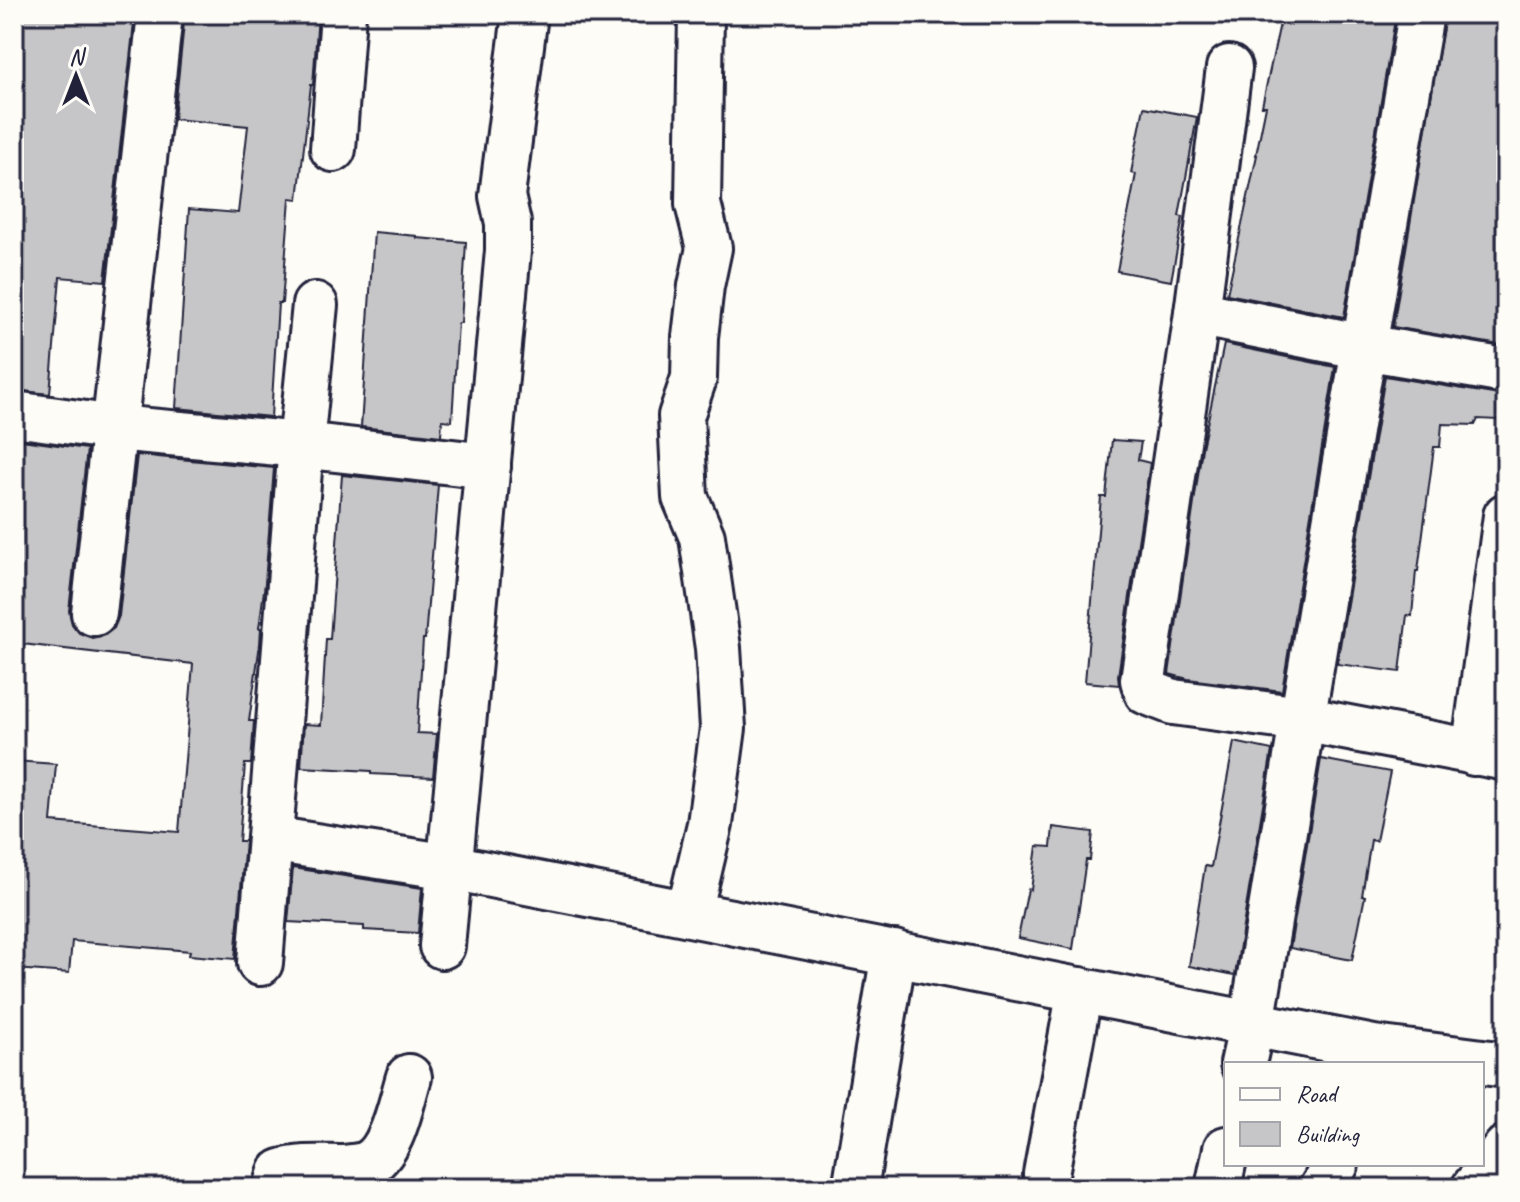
<svg xmlns="http://www.w3.org/2000/svg" width="1520" height="1202" font-family="Caveat,sans-serif">
<style>
.building{fill:#c6c6c8;stroke:#22223b;stroke-width:2}
.lines{fill:none;stroke-linecap:round;stroke-linejoin:round}
.minor-casing{stroke:#22223b;stroke-width:50}
.minor{stroke:#fdfcf7;stroke-width:44}
</style>
<rect width="100%" height="100%" fill="#fdfcf7"/>
<filter id="ink" filterUnits="userSpaceOnUse"><feTurbulence type="fractalNoise" baseFrequency=".0125" numOctaves="2"/><feDisplacementMap in="SourceGraphic" scale="16" xChannelSelector="R" yChannelSelector="G"/><feConvolveMatrix kernelMatrix="1 2 1 2 8 2 1 2 1" color-interpolation-filters="sRGB"/></filter>
<g filter="url(#ink)">
<g class="building">
<path d="M22,14H135L105,281L60,277L50,394L14,390V67Z"/>
<path d="M185,14H318L313,85H311L298,199L290,198L282,303H278L271,417L176,408L189,209L238,213L248,126L174,119Z"/>
<path d="M1282,14H1396L1344,317L1227,294L1257,155H1256L1266,106H1262Z"/>
<path d="M1445,14H1506V346L1393,327Z"/>
<path d="M1144,107L1197,117L1179,216L1183,217L1171,281L1117,271L1136,174L1131,173Z"/>
<path d="M374,232L417,236V238L466,242L461,323H458L452,421L442,420L441,436L361,427Z"/>
<path d="M1224,344L1335,367L1282,691L1188,679L1169,674L1202,448Z"/>
<path d="M1385,376L1499,395L1498,420L1478,419L1475,425L1442,424L1440,447H1434L1418,571H1416L1412,616L1407,615L1400,672L1337,664Z"/>
<path d="M14,439L87,449L69,611L72,624L79,633L92,638L105,635L114,628L119,616L137,455L274,468L265,583L259,628H261L260,644L249,721H254L251,764H245L239,841H245L235,959L189,955L190,951L72,941L69,973L14,969V761L56,764L51,822L179,832L193,664L14,643Z"/>
<path d="M1112,440L1141,442L1138,460L1150,463L1118,676L1119,685L1085,682L1101,497H1106Z"/>
<path d="M342,475L438,485L425,639H423L417,733L437,734L433,777L371,774V771L301,767L304,724L321,725L326,639H330Z"/>
<path d="M1234,742L1272,750L1235,975L1189,966L1205,866L1211,867Z"/>
<path d="M1321,759L1390,772L1376,841L1371,840L1362,896H1365L1352,960L1290,948Z"/>
<path d="M1053,827L1093,832L1090,860H1086L1073,949L1018,938L1028,889L1031,890L1037,846L1051,847Z"/>
<path d="M293,868L422,888L418,933L364,930V926L288,922Z"/>
</g>
<g class="lines">
<g class="minor-casing">
<g id="minor">
<path d="M1229,68L1197,313L1143,680L1147,692L1173,702L1302,719L1506,758"/>
<path d="M333,149L343,14"/>
<path d="M1197,313L1364,347L1506,371"/>
<path d="M14,414L115,428L301,445L488,466"/>
<path d="M94,613L160,14"/>
<path d="M1474,753L1506,516"/>
<path d="M270,839L450,867L1374,1048L1506,1065"/>
<path d="M689,913L710,824L723,728L718,648L702,537L685,497L681,416L694,378L695,337L701,286L709,248L698,204L701,14"/>
<path d="M442,946L508,251V223L502,196L525,14"/>
<path d="M260,963L301,445L315,305"/>
<path d="M1243,1064L1252,1024L1364,347L1421,14"/>
<path d="M1046,1174L1080,990"/>
<path d="M856,1183L894,953"/>
<path d="M276,1188L281,1172C301,1166 322,1168 342,1168C350,1167 359,1167 367,1164C393,1152 401,1102 409,1077"/>
<path d="M1218,1188L1226,1149"/>
<path d="M1322,1188L1336,1164"/>
<path d="M1474,1188L1506,1148"/>
</g>
</g>
<use href="#minor" class="minor"/>
</g>
</g>
<rect width="1520" height="1202" fill="none" stroke="#fdfcf7" stroke-width="48"/>
<rect x="24" y="24" width="1472" height="1154" fill="none" stroke="#22223b" stroke-width="3" filter="url(#ink)"/>
<rect x="1224" y="1062" width="260" height="104" fill="#fdfcf7" stroke="#a5a5ac" stroke-width="2"/>
<rect x="1240" y="1088" width="40" height="12" fill="#fdfcf7" stroke="#a5a5ac" stroke-width="2"/>
<text x="1296" y="1102" font-size="24" fill="#22223b">Road</text>
<rect x="1240" y="1122" width="40" height="24" fill="#c6c6c8" stroke="#a5a5ac" stroke-width="2"/>
<text x="1296" y="1142" font-size="24" fill="#22223b">Building</text>
<g transform="translate(76 76)" stroke="#fdfcf7" stroke-width="6" paint-order="stroke">
<path d="M0-6L14 30L0 20L-14 30Z" fill="#22223b"/>
<text y="-12" font-size="22" font-weight="bold" text-anchor="middle" fill="#22223b">N</text>
</g>
</svg>
